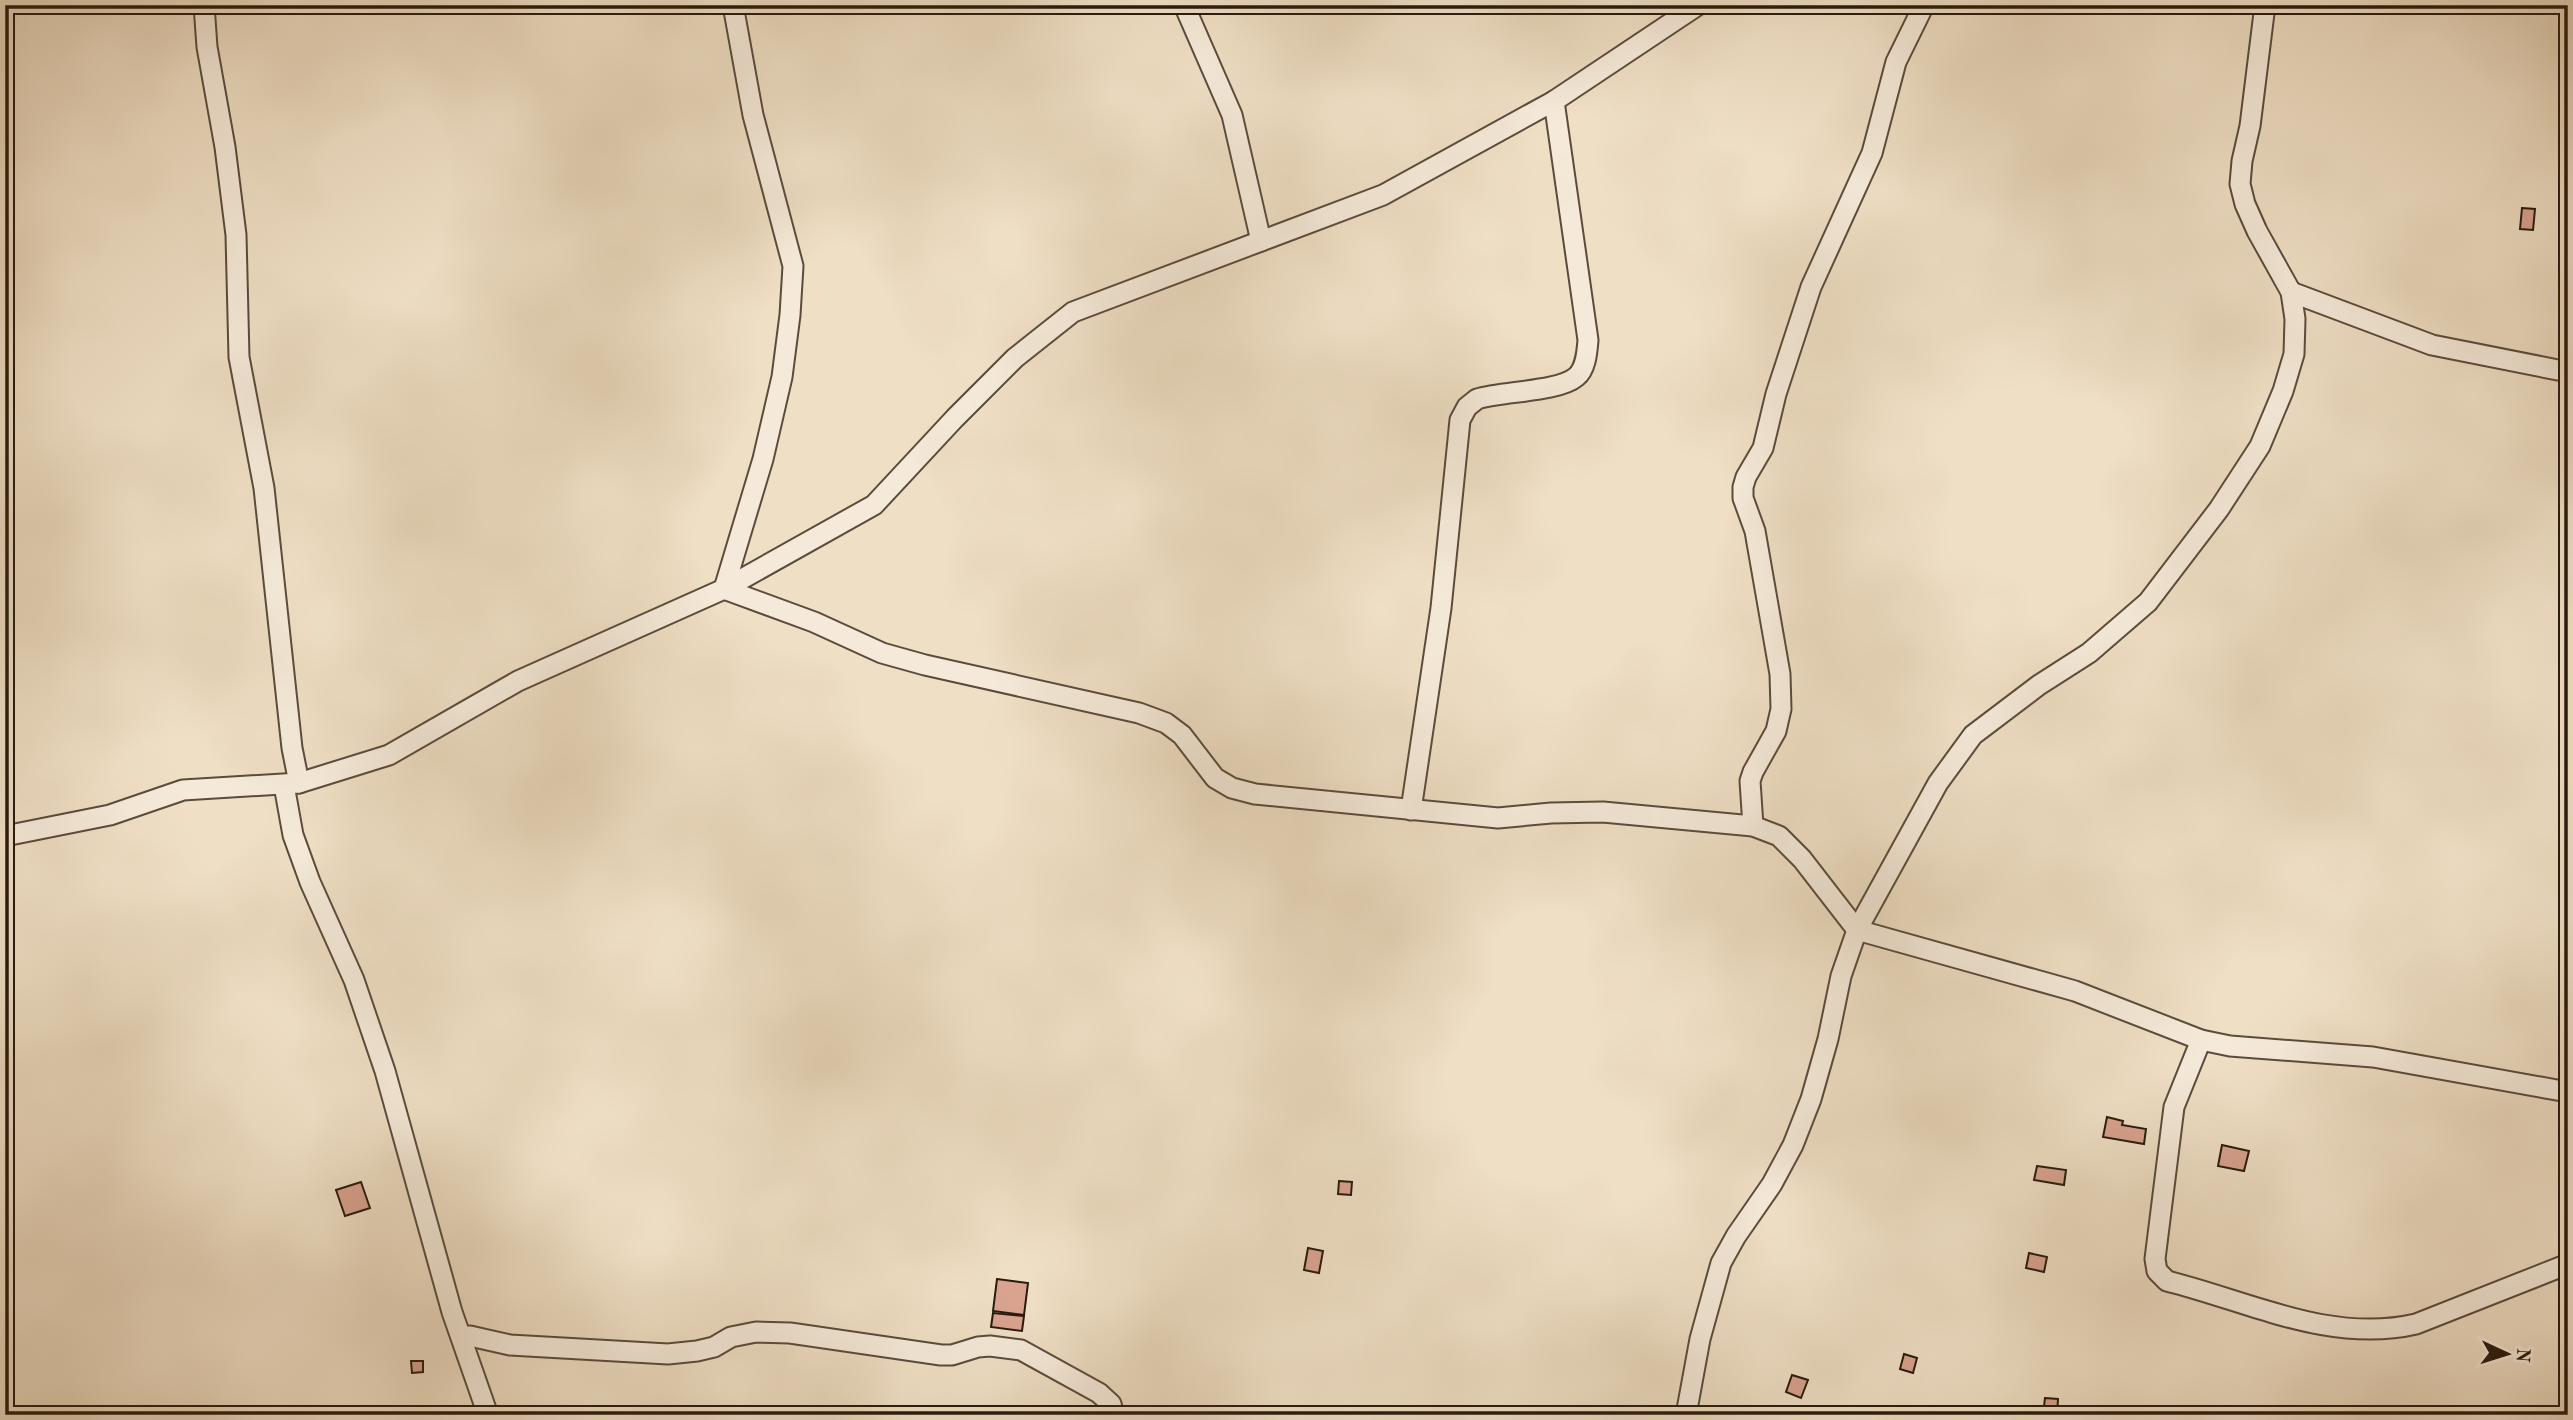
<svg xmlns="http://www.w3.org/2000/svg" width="2573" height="1420" font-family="'Old Standard TT',serif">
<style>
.building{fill:#d9a390;stroke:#281b0e;stroke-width:2}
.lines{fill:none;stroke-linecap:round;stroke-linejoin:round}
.street-casing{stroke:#5a4c3c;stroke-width:23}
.street{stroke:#f5ead9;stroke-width:19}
</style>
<rect width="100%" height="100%" fill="#efdfc5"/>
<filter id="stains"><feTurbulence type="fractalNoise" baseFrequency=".00286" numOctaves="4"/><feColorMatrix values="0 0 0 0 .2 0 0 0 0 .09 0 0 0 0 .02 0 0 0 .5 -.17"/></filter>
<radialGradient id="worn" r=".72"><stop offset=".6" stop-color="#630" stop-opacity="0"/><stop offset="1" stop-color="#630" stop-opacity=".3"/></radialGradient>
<g class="building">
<path d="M2522,208L2535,209L2533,230L2520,229Z"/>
<path d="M2107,1117L2123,1121L2122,1125L2146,1129L2144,1144L2103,1137Z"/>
<path d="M2222,1145L2249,1151L2244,1171L2218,1166Z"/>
<path d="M2037,1166L2066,1170L2064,1185L2034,1180Z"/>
<path d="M1339,1181L1352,1182L1351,1195L1338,1194Z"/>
<path d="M361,1182L370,1208L345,1216L336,1190Z"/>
<path d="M1308,1248L1323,1251L1319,1273L1304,1270Z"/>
<path d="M2029,1253L2047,1257L2044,1272L2026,1268Z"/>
<path d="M997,1279L1028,1283L1024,1315L993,1311Z"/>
<path d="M993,1313L1024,1316L1022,1331L991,1327Z"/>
<path d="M1904,1354L1917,1358L1913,1373L1900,1369Z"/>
<path d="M411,1361H423V1372L412,1373Z"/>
<path d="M1792,1375L1808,1380L1801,1398L1786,1392Z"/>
<path d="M2045,1398L2058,1399L2057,1415H2043Z"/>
</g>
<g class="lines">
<g class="street-casing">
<g id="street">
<path d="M204,5L207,47L225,147L236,235L239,357L264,488L292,748L299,783"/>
<path d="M733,5L753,115L793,266L790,315L782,377L763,459L724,589L814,622L882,653L925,665L1139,713L1166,723L1182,735L1215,778L1232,788L1255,794L1498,818L1551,813L1603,812L1753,826L1779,836L1802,859L1857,930L2075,991L2201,1040L2230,1046L2373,1057L2568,1092"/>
<path d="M1184,5L1232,115L1261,241"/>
<path d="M2291,292L2432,345L2568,372"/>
<path d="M284,785L293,835L310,882L354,980L385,1071L452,1312L488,1415"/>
<path d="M1411,810L1441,608L1460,420L1467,407L1477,399C1503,391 1558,392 1576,377C1586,369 1587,352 1588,340L1554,101"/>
<path d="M1753,826L1750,781L1753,772L1776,731L1781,709L1780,674L1755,531L1743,498V487L1746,477L1763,448L1776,394L1811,287L1872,153L1896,62L1924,5"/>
<path d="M5,836L110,815L183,790L299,783L389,755L518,681L724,589L874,505L955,418L1015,358L1073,312L1383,195L1554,101L1698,5"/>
<path d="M2201,1040L2174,1107L2155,1259L2157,1271L2167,1281C2248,1301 2330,1344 2416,1324L2568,1264"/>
<path d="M462,1337L470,1336L510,1345L668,1354L697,1351L714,1347L731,1337L756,1332L790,1333L941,1355H952L978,1347L990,1346L1021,1350L1099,1393L1111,1404L1114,1415"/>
<path d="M1686,1415L1700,1339L1721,1263L1736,1236L1772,1184L1793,1145L1811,1099L1828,1039L1841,976L1857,930L1938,783L1973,735L2039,685L2089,653L2148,602L2219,509L2260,446L2283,391L2294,354L2295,319L2291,292L2257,231L2245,204L2240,184L2242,161L2250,126L2265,5"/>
</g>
</g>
<use href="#street" class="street"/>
</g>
<rect width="2573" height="1420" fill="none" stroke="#efdfc5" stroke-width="28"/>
<rect x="7" y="7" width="2559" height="1406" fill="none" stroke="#281b0e" stroke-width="3.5"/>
<rect x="14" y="14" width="2545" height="1392" fill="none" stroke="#281b0e" stroke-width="2"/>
<g transform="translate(2507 1354) rotate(94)" stroke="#f5ead9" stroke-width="5" paint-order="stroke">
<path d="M0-5L12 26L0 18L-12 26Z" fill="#281b0e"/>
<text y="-10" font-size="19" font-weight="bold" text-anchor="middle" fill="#281b0e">N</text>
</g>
<rect width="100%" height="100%" filter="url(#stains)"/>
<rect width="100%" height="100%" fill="url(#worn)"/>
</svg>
